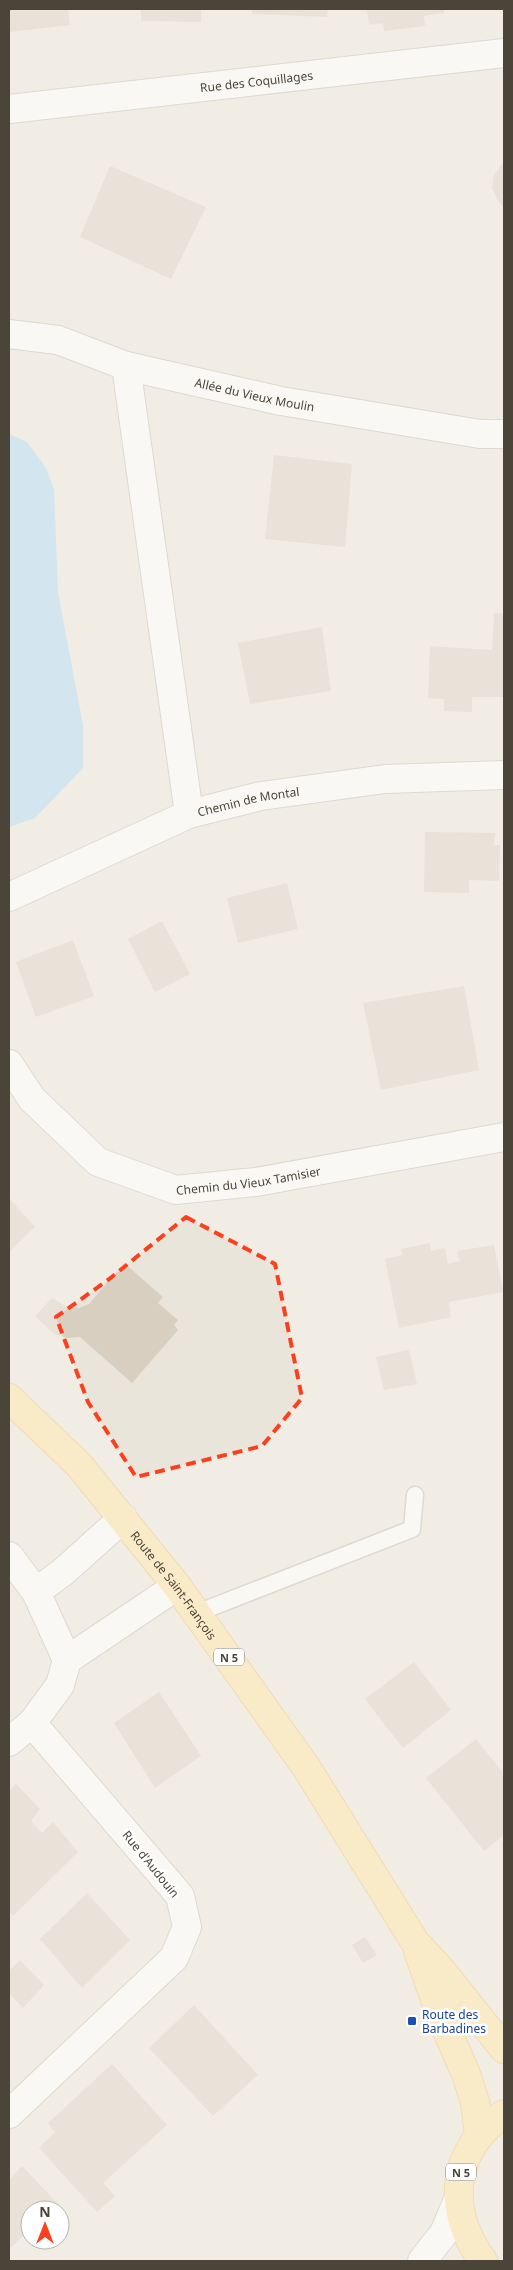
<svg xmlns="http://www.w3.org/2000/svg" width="513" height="2270" font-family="'Noto Sans',sans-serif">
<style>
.residential{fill:#eae5da;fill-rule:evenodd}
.water{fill:#a9d4f2}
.building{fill:#d8cfc1}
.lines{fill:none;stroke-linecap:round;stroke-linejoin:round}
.service-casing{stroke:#c2bbae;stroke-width:19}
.minor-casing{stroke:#c2bbae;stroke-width:30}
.primary-casing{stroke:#e6c16a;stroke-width:30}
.service{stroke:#fff;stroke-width:16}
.minor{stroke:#fff;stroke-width:28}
.primary{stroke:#ffe39c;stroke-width:28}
.marked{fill:none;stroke:#fc3f1d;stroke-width:4;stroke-dasharray:10 6;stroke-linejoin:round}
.transit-dot{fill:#1a4fb4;stroke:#fff;stroke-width:2}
.labels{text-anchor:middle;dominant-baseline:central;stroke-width:5;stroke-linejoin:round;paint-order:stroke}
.shield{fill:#fff;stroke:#817c74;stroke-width:1}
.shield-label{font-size:11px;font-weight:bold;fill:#4b4439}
.street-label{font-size:12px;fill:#4b4439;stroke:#fff}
.transit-label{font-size:12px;fill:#164399;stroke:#fff;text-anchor:start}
</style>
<rect width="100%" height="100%" fill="#f6f3ec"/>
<path class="residential" d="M9,9H504V2261H9ZM30,2210H60V2240H30Z"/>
<path class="water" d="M9,434L27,442L46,468L54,489L58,593L83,725V768L35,818L9,827Z"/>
<g class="building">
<path d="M9,9H68L70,25L9,32Z"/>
<path d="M141,9H201V22L141,21Z"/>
<path d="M252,9H328L327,17L252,14Z"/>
<path d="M367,9H444V13L424,16L425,26L384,31L383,23L369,25Z"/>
<path d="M504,162V207L498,201L492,188L494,174Z"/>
<path d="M110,166L206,207L171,279L80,237Z"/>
<path d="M274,455L352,464L345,547L265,539Z"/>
<path d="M494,613L504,614V697H472V712L444,711V699L428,698L430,646L492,650Z"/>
<path d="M322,627L331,691L250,704L238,643Z"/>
<path d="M425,832L495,833L494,845H500L499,881L469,880V893L424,892Z"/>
<path d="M287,883L298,929L238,943L227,898Z"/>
<path d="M162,921L190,974L155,992L128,939Z"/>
<path d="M73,940L94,996L36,1017L16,962Z"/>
<path d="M464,986L479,1070L381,1090L363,1003Z"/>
<path d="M9,1198L35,1227L9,1252Z"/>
<path d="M430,1243L431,1251L445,1248L448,1264L460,1261L457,1251L494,1245L503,1292L449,1302L451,1317L399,1328L385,1259L403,1255L401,1249Z"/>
<path d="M124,1263L163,1297L158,1303L178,1320L174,1325L178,1330L132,1383L80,1337L67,1338L54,1334L35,1316L52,1298L67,1307L79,1308L89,1304Z"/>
<path d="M409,1350L417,1384L384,1390L376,1357Z"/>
<path d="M414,1662L451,1710L403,1748L365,1699Z"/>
<path d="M159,1692L201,1756L155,1788L114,1723Z"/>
<path d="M476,1739L504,1774V1835L484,1851L426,1778Z"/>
<path d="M16,1784L40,1809L31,1821L42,1833L53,1822L78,1852L13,1916L9,1912V1791Z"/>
<path d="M87,1893L130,1940L82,1988L40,1939Z"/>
<path d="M365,1937L377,1955L363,1963L352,1945Z"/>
<path d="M20,1960L44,1985L23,2008L9,1993V1971Z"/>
<path d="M194,2005L258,2075L213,2116L149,2048Z"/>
<path d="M112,2064L167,2125L103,2183L115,2196L97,2212L39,2148L55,2132L48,2123Z"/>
<path d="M22,2166L58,2204L52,2210H30V2230L9,2249V2180Z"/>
</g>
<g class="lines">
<g class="service-casing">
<path id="service" d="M197,1613L412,1529L415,1495"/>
</g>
<g class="minor-casing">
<g id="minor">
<path id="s1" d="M9,109L504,53"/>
<path id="s2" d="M9,334L58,340L126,366L281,401L480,434H504"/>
<path d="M126,366L189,814"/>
<path id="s3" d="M9,897L189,814L261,796L385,779L504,775"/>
<path id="s4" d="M9,1064L32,1099L98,1162L176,1190L256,1182L504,1137"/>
<path d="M9,1556L36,1592L67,1660"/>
<path d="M36,1592L63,1572L123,1518"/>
<path d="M9,1742L32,1723L60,1685L67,1660L177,1586"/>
<path d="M9,2114L174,1958L187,1927L180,1896L32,1723"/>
<path d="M422,2261L444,2233L458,2200"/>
</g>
</g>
<g class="primary-casing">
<g id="primary">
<path id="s5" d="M9,1398L79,1465L177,1586L306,1767L415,1942L442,1971L504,2049"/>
<path d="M418,1951L443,2022L466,2074L475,2102L479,2135"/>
<path d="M483,2261C446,2211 450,2150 504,2114"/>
</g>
</g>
<use href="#service" class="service"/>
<use href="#minor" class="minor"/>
<use href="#primary" class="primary"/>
</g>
<path d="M0 0H513V2270H0ZM186,1217L275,1264L302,1398L262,1446L136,1477L88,1402L56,1317L108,1280Z" fill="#f6f3ec" fill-opacity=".55" fill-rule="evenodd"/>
<path class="marked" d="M186,1217L275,1264L302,1398L262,1446L136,1477L88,1402L56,1317L108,1280Z"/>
<rect class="transit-dot" x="407" y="2016" width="10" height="10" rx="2.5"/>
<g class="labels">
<g class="shield">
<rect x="214" y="1648.5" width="30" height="17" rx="4"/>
<rect x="446" y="2163.5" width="30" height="17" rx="4"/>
</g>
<g class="shield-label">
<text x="229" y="1657">N 5</text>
<text x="461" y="2172">N 5</text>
</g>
<g class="street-label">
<text stroke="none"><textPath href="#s1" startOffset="249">Rue des Coquillages</textPath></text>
<text stroke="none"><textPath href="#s2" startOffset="254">Allée du Vieux Moulin</textPath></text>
<text stroke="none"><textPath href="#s3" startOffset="259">Chemin de Montal</textPath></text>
<text stroke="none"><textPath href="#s4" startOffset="289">Chemin du Vieux Tamisier</textPath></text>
<text stroke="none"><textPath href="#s5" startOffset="250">Route de Saint-François</textPath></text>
<text transform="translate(151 1864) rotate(51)">Rue d'Audouin</text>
</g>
<g class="transit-label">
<text x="422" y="2014">Route des<tspan x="422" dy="14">Barbadines</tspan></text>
</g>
</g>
<rect width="513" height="2270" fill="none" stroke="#4b4439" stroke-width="20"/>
<g transform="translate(45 2225)"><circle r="24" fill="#ffffff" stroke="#b7b4b0"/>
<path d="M0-4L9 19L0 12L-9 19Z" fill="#fc3f1d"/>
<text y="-8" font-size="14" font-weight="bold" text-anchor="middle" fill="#4b4439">N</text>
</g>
</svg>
